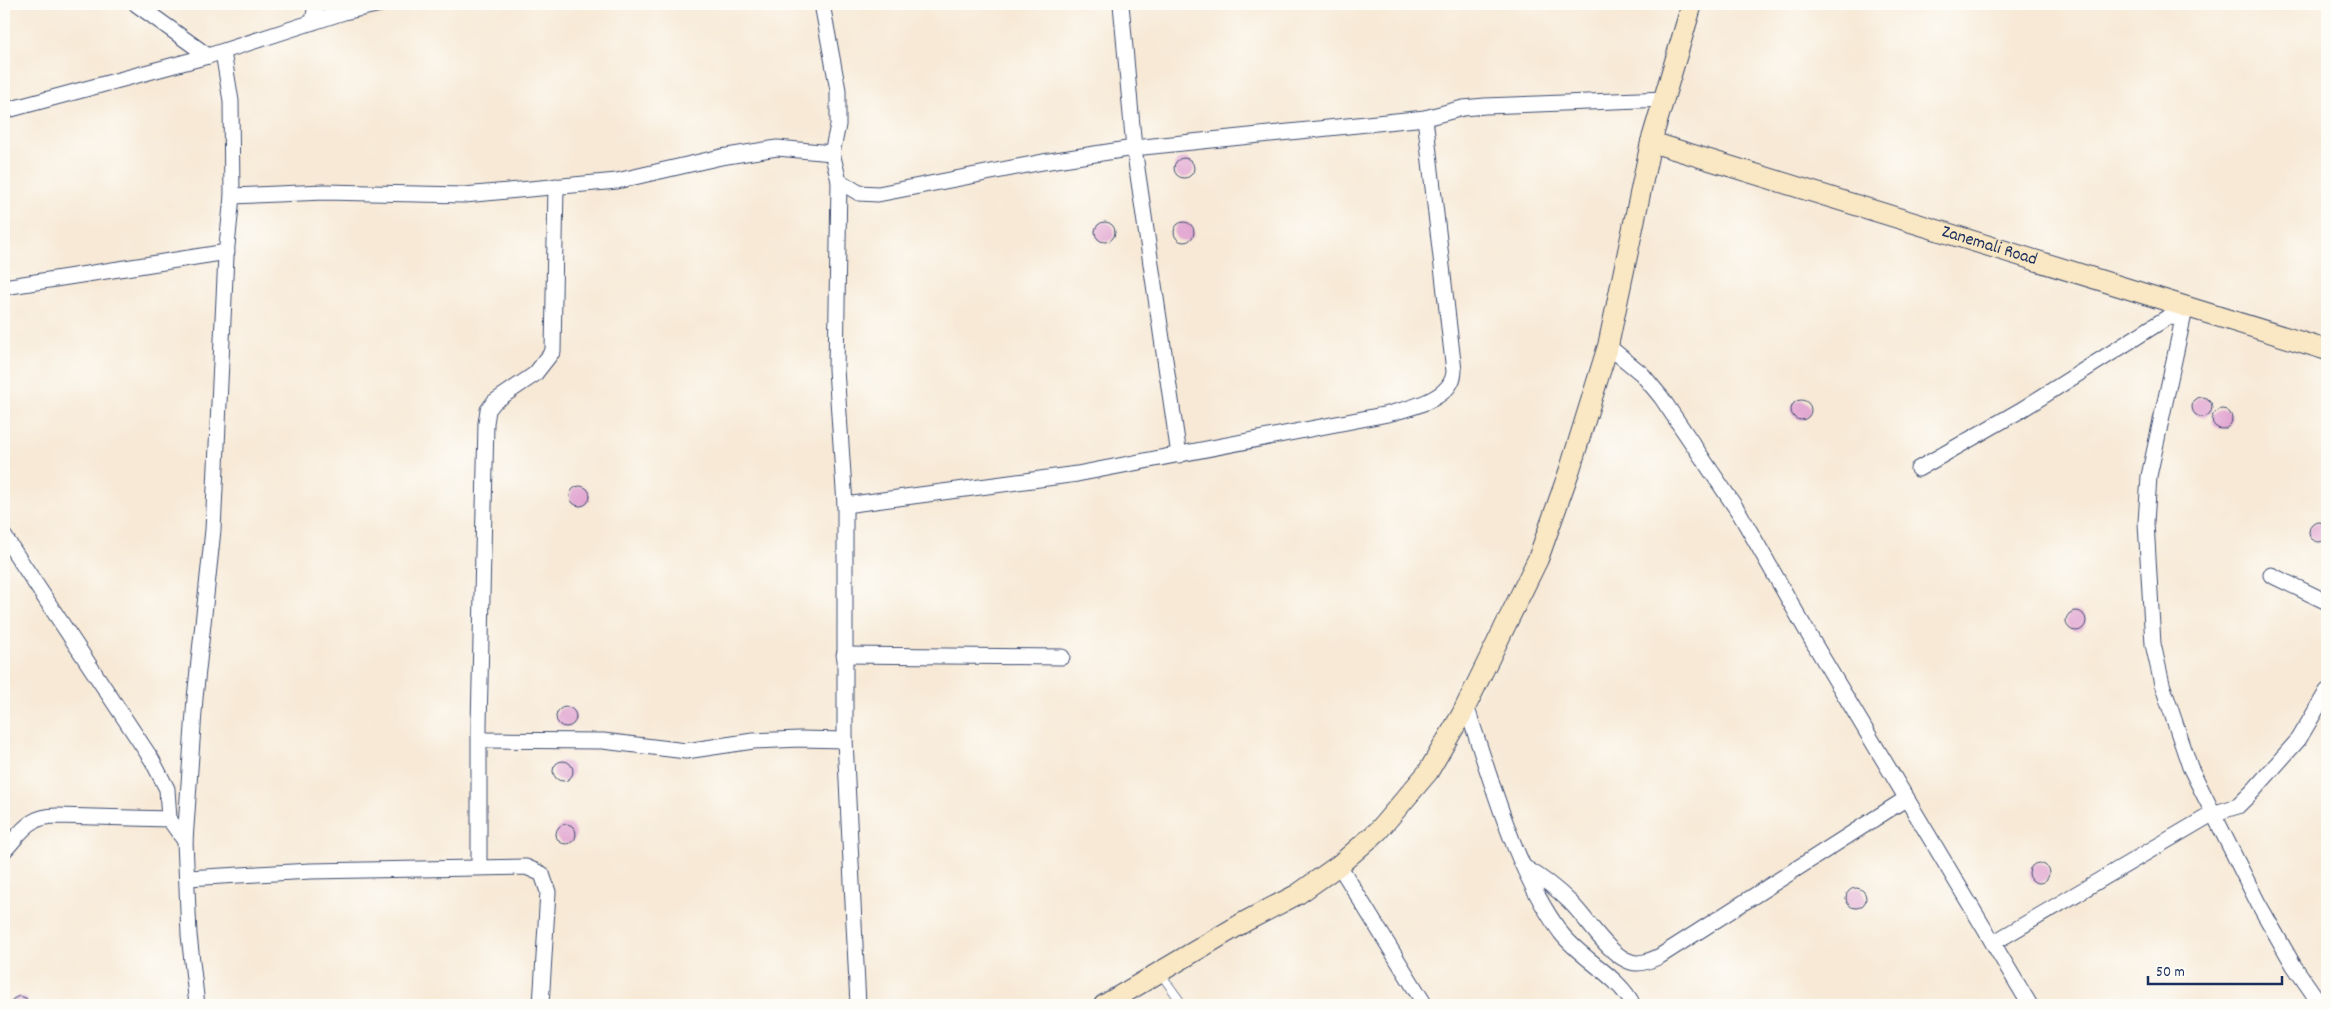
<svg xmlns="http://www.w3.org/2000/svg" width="2331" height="1009" font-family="Dekko,sans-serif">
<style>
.building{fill:#e2a7d2}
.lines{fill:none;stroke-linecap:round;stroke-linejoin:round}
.lane-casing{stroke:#3c4b70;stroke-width:9}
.street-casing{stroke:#3c4b70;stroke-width:17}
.secondary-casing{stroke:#3c4b70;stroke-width:22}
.lane{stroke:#fff;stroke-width:8}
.street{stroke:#fff;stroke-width:15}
.secondary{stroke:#fae7c3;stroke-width:20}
.labels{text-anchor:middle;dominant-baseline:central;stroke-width:4;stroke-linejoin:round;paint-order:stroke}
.street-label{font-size:18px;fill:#1b2f5e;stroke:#fdfcf7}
</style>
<rect width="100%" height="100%" fill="#fdfcf7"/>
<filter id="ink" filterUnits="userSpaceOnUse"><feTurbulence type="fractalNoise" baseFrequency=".02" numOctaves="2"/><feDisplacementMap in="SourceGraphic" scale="10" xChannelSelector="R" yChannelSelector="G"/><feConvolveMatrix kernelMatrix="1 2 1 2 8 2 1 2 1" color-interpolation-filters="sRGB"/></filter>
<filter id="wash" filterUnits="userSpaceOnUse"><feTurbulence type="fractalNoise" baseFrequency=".0096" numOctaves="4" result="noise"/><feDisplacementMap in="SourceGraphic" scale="20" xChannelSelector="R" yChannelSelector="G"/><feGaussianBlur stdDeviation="1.12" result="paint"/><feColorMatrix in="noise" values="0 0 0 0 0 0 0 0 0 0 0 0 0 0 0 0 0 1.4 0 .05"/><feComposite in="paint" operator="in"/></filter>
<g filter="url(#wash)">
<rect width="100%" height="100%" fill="#f7e9d6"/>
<g id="blocks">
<g class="building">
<circle cx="1184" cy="168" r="10"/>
<circle cx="1105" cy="232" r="10"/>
<circle cx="1184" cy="232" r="10"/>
<circle cx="2202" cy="407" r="10"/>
<circle cx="1801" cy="410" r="10"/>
<circle cx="2222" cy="419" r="10"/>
<circle cx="580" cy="496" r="10"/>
<circle cx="2319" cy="532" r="10"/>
<circle cx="2076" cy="621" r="10"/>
<circle cx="566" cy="717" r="10"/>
<circle cx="563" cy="771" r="10"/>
<circle cx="566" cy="834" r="10"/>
<circle cx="2039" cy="873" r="10"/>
<circle cx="1856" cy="898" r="10"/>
<path d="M19,996L26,998L30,1005H9L13,999Z"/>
</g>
</g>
</g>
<g filter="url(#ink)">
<use href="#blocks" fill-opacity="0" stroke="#3c4b70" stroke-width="1"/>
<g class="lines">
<g class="lane-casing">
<path id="lane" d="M1160,973L1183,1005"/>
</g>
<g class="street-casing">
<g id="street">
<path d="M136,4L208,56"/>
<path d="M822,4L838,90V125L832,153L839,181L836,369L845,505V740L858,1005"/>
<path d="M1121,4L1134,148L1179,455"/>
<path d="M313,22L316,4"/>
<path d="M4,111L208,56L344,12L381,4"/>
<path d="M839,181L859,193L878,194L1043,162L1134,148L1425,118L1463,108L1485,106L1665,99"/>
<path d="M232,196L324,192L464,195L617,181L721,157L777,148L832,153"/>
<path d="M4,287L227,252"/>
<path d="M2186,305L2149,476L2146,523L2153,644L2162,684L2190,767L2258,903L2294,966L2321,1005"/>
<path d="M1608,346L1642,374L1661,397L1740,514L1813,642L2030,1005"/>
<path d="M1918,469L2021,410L2168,317L2182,318"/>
<path d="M845,505L1077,474L1388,414C1410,408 1453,399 1454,371L1425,118"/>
<path d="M4,536L152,760L167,789L169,819L185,841"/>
<path d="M2271,575L2327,602"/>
<path d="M844,655L1062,657"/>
<path d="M1466,706C1492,780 1514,869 1561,933C1581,959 1620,977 1633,1005"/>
<path d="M481,740L603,741L686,751L753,741L800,739L845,740"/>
<path d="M4,851C22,832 28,816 57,816L169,819"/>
<path d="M1339,865L1425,1005"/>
<path d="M479,867V725L486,423L488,410L494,402L535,374L553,351L556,186"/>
<path d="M1524,867C1541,877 1556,888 1570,902C1587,918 1608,955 1631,962C1641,965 1651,960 1660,956L1907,798"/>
<path d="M187,878L311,871L526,867L542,874L548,892L541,1005"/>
<path d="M1993,943L2212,814L2238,806L2253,791L2299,739L2327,691"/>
<path d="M197,1005L189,935L185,841L195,698L213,530L226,256L232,196L231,101L223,52"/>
</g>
</g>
<g class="secondary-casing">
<g id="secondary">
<path id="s1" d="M1651,142L2327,350"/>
<path d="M1104,1005L1246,921L1298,894L1339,865L1378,831L1428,772L1462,714L1538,559L1570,469L1608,346L1651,142L1692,4"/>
</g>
</g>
<use href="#lane" class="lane"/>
<use href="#street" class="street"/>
<use href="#secondary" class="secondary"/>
</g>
</g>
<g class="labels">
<g class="street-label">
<text stroke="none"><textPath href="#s1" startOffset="354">Zanemali Road</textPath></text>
</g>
</g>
<rect width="2331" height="1009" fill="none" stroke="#fdfcf7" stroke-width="20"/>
<path d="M2148 976v8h134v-8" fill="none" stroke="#1b2f5e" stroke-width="2.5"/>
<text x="2156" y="976" font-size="15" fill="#1b2f5e" stroke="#fdfcf7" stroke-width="4" paint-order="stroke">50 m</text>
</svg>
